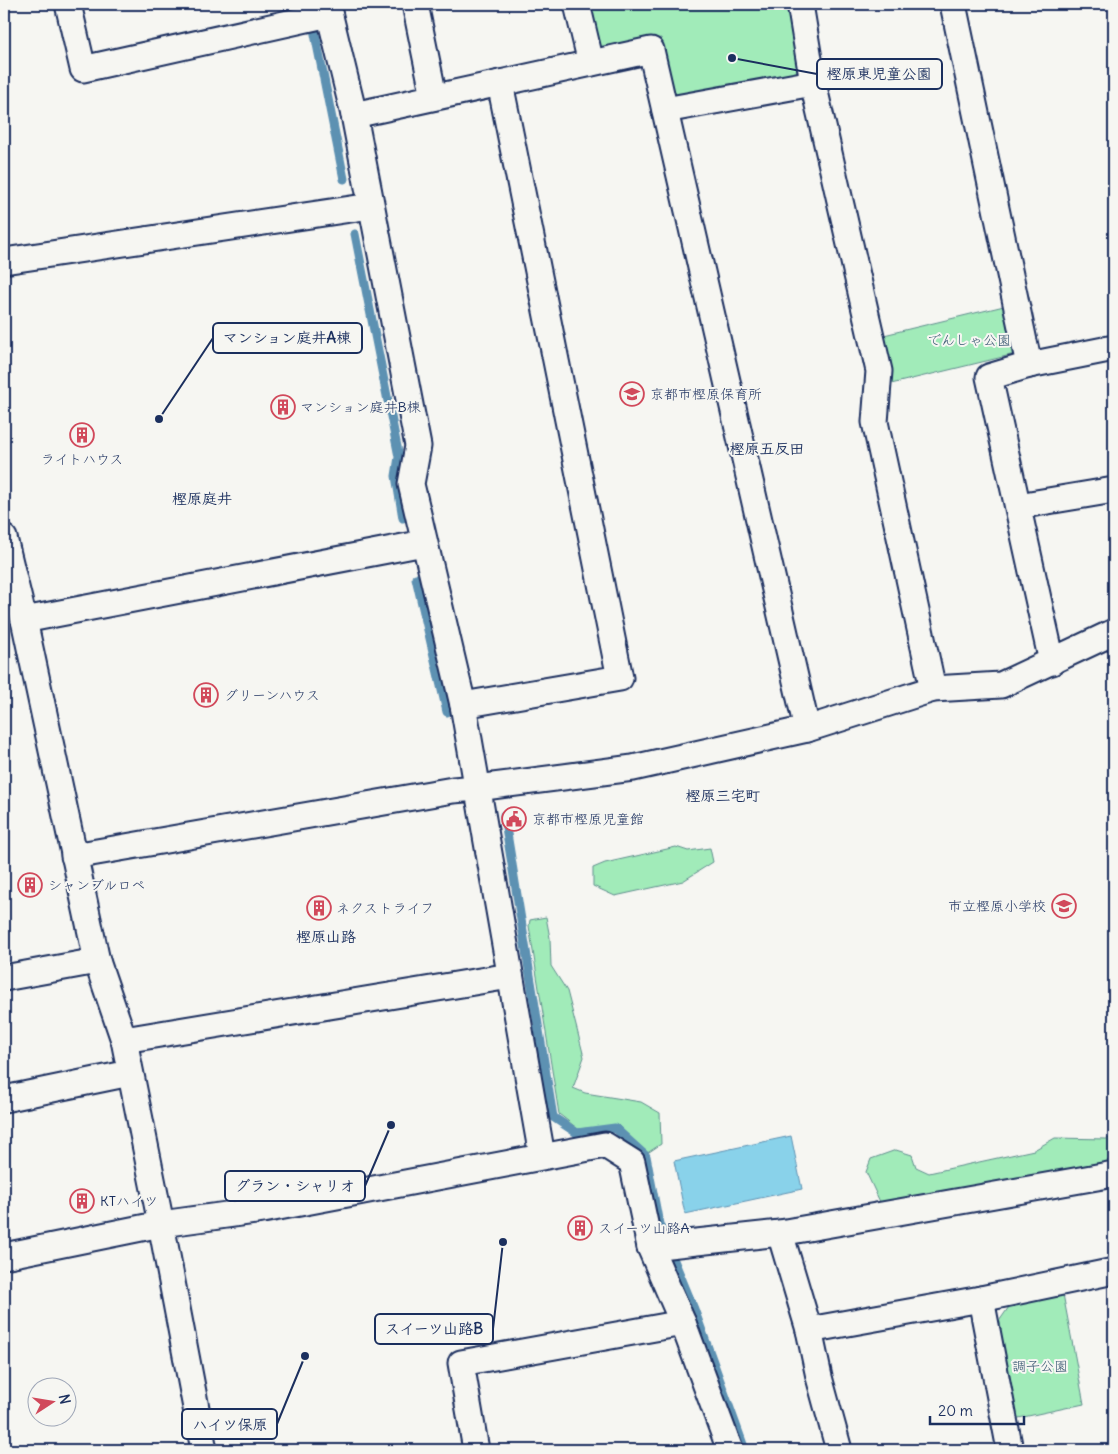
<svg xmlns="http://www.w3.org/2000/svg" width="1118" height="1454" font-family="Delius,'Klee One',sans-serif">
<style>
.green{fill:#a1ebb9;stroke:#5e8d8c}
.water{fill:#89d2ea;stroke:#5d91b2}
.lines{fill:none;stroke-linecap:round;stroke-linejoin:round}
.stream{stroke:#5d91b2;stroke-width:9}
.minor-casing{stroke:#1b2f5e;stroke-width:29}
.minor{stroke:#f6f6f2;stroke-width:25}
.labels{text-anchor:middle;dominant-baseline:central;stroke-width:4;stroke-linejoin:round;paint-order:stroke}
.park-label{font-size:14px;fill:#365570;stroke:#f6f6f2}
.poi-label{font-size:14px;fill:#1b2f5e;stroke:#f6f6f2;text-anchor:start}
.neighbourhood-label{font-size:15px;font-weight:bold;fill:#1b2f5e;stroke:#f6f6f2}
.leader{fill:none;stroke:#1b2f5e;stroke-width:2}
.callout-dot{fill:#1b2f5e;stroke:#f6f6f2;stroke-width:2}
.callout{fill:#f6f6f2;stroke:#1b2f5e;stroke-width:2}
.callout-label{font-size:15px;text-anchor:middle;font-weight:bold;fill:#1b2f5e}
</style>
<rect width="100%" height="100%" fill="#f6f6f2"/>
<filter id="ink" filterUnits="userSpaceOnUse"><feTurbulence type="fractalNoise" baseFrequency=".02" numOctaves="2"/><feDisplacementMap in="SourceGraphic" scale="10" xChannelSelector="R" yChannelSelector="G"/><feConvolveMatrix kernelMatrix="1 2 1 2 8 2 1 2 1" color-interpolation-filters="sRGB"/></filter>
<g filter="url(#ink)">
<g class="green">
<path d="M589,4H788L801,68L795,78L675,101L661,38L604,49L599,45Z"/>
<path d="M1004,306L1015,354L891,384L884,335Z"/>
<path d="M676,847L688,851L710,848L713,862L683,881L615,896L593,886V868L605,863Z"/>
<path d="M546,917L550,938L551,966L567,991L584,1057L573,1088L585,1093L641,1102L660,1113L661,1144L646,1154L618,1125L578,1129L559,1114L529,926L530,920Z"/>
<path d="M1114,1136V1166L881,1204L866,1172L871,1159L896,1150L912,1155L916,1167L929,1173L1034,1150L1055,1138L1107,1139Z"/>
<path d="M1063,1294L1084,1404L1014,1419L995,1327L1011,1304Z"/>
</g>
<path class="water" d="M791,1136L802,1189L685,1214L674,1161Z"/>
<g class="lines">
<g class="stream">
<path d="M309,4L344,179"/>
<path d="M355,234L399,457L396,476L403,518"/>
<path d="M416,578L447,712"/>
<path d="M504,815L553,1117L577,1133L615,1128L646,1156L659,1224L694,1309L745,1450"/>
</g>
<g class="minor-casing">
<g id="minor">
<path d="M68,4L83,69L329,14"/>
<path d="M327,4L354,115L418,446L411,484L463,705L542,1156"/>
<path d="M415,4L434,97"/>
<path d="M577,4L591,63"/>
<path d="M800,4L813,83L879,371L875,422L933,689"/>
<path d="M953,4L1029,365"/>
<path d="M665,110L813,83"/>
<path d="M354,115L651,50L807,729"/>
<path d="M4,261L371,206"/>
<path d="M1018,506L1114,490"/>
<path d="M4,538L24,620L97,961L124,1040L161,1224L204,1450"/>
<path d="M24,620L424,543"/>
<path d="M1052,662L989,377L1029,365L1114,348"/>
<path d="M463,705L620,678L500,83"/>
<path d="M74,856L453,790L477,788L633,768L807,729L933,689L1001,685L1114,632"/>
<path d="M4,978L97,961"/>
<path d="M124,1040L510,976"/>
<path d="M4,1099L130,1073"/>
<path d="M780,1233L809,1330L819,1377L839,1450"/>
<path d="M650,1247L780,1233L1114,1174"/>
<path d="M4,1256L161,1224L263,1210L605,1145L632,1162L650,1247L683,1323L730,1450"/>
<path d="M981,1299L1010,1450"/>
<path d="M809,1330L981,1299L1114,1271"/>
<path d="M476,1450L461,1363L683,1323"/>
</g>
</g>
<use href="#minor" class="minor"/>
</g>
</g>
<defs>
<g id="school-ring" transform="scale(1.25)"><circle r="9.5" fill="#f6f6f2" stroke="#d1495b" stroke-width="1.5"/><path d="M0-5L7-2L0 1L-7-2ZM-4 1L0 2.5L4 1V4Q0 6-4 4Z" fill="#d1495b"/></g>
<g id="building-ring" transform="scale(1.25)"><circle r="9.5" fill="#f6f6f2" stroke="#d1495b" stroke-width="1.5"/><path d="M-4-6H4V6H1V3H-1V6H-4ZM-2.5-4.3h1.7v1.8h-1.7ZM.8-4.3h1.7v1.8H.8ZM-2.5-1h1.7V.8h-1.7ZM.8-1h1.7V.8H.8Z" fill="#d1495b"/></g>
<g id="civic-ring" transform="scale(1.25)"><circle r="9.5" fill="#f6f6f2" stroke="#d1495b" stroke-width="1.5"/><path d="M-.6-6.5H3V-4.5H.6V-3L4-1V1h2V6H-6V1h2V-1L-.6-3ZM-1.2 2.5V6h2.4V2.5Z" fill="#d1495b"/></g>
</defs>
<g fill-rule="evenodd">
<use href="#school-ring" x="632" y="394"/>
<use href="#building-ring" x="283" y="407"/>
<use href="#building-ring" x="82" y="435"/>
<use href="#building-ring" x="206" y="695"/>
<use href="#civic-ring" x="514" y="819"/>
<use href="#building-ring" x="30" y="885"/>
<use href="#school-ring" x="1064" y="906"/>
<use href="#building-ring" x="319" y="908"/>
<use href="#building-ring" x="82" y="1201"/>
<use href="#building-ring" x="580" y="1228"/>
</g>
<g class="labels">
<g class="park-label">
<text x="969" y="340">でんしゃ公園</text>
<text x="1040" y="1366">調子公園</text>
</g>
<g class="poi-label">
<text x="650" y="394">京都市樫原保育所</text>
<text x="300" y="407">マンション庭井B棟</text>
<text x="82" y="459" text-anchor="middle">ライトハウス</text>
<text x="224" y="695">グリーンハウス</text>
<text x="532" y="819">京都市樫原児童館</text>
<text x="48" y="885">シャンブルロペ</text>
<text x="1046" y="906" text-anchor="end">市立樫原小学校</text>
<text x="336" y="908">ネクストライフ</text>
<text x="100" y="1201">KTハイツ</text>
<text x="598" y="1228">スイーツ山路A</text>
</g>
<g class="neighbourhood-label">
<text x="767" y="448">樫原五反田</text>
<text x="202" y="498">樫原庭井</text>
<text x="723" y="795">樫原三宅町</text>
<text x="326" y="936">樫原山路</text>
</g>
</g>
<path class="leader" d="M732 58L817 74M159 419L213 338M391 1125L365 1186M503 1242L493 1329M305 1356L277 1424"/>
<g class="callout-dot">
<circle cx="732" cy="58" r="5"/>
<circle cx="159" cy="419" r="5"/>
<circle cx="391" cy="1125" r="5"/>
<circle cx="503" cy="1242" r="5"/>
<circle cx="305" cy="1356" r="5"/>
</g>
<g class="callout">
<rect x="817" y="59" width="125" height="30" rx="5"/>
<rect x="213" y="323" width="149" height="30" rx="5"/>
<rect x="225" y="1171" width="140" height="30" rx="5"/>
<rect x="375" y="1314" width="118" height="30" rx="5"/>
<rect x="182" y="1409" width="95" height="30" rx="5"/>
</g>
<g class="callout-label">
<text x="879" y="79">樫原東児童公園</text>
<text x="287" y="343">マンション庭井A棟</text>
<text x="295" y="1191">グラン・シャリオ</text>
<text x="434" y="1334">スイーツ山路B</text>
<text x="230" y="1430">ハイツ保原</text>
</g>
<rect width="1118" height="1454" fill="none" stroke="#f6f6f2" stroke-width="20"/>
<rect x="10" y="10" width="1098" height="1434" fill="none" stroke="#1b2f5e" stroke-width="2" filter="url(#ink)"/>
<g transform="translate(52 1402) rotate(78)"><circle r="24" fill="#f6f6f2" stroke="#9ea6b7"/>
<path d="M0-4L9 19L0 12L-9 19Z" fill="#d1495b"/>
<text y="-8" font-size="14" font-weight="bold" text-anchor="middle" fill="#1b2f5e">N</text>
</g>
<path d="M930 1416v8h94v-8" fill="none" stroke="#1b2f5e" stroke-width="2.5"/>
<text x="938" y="1416" font-size="15" fill="#1b2f5e" stroke="#f6f6f2" stroke-width="4" paint-order="stroke">20 m</text>
</svg>
